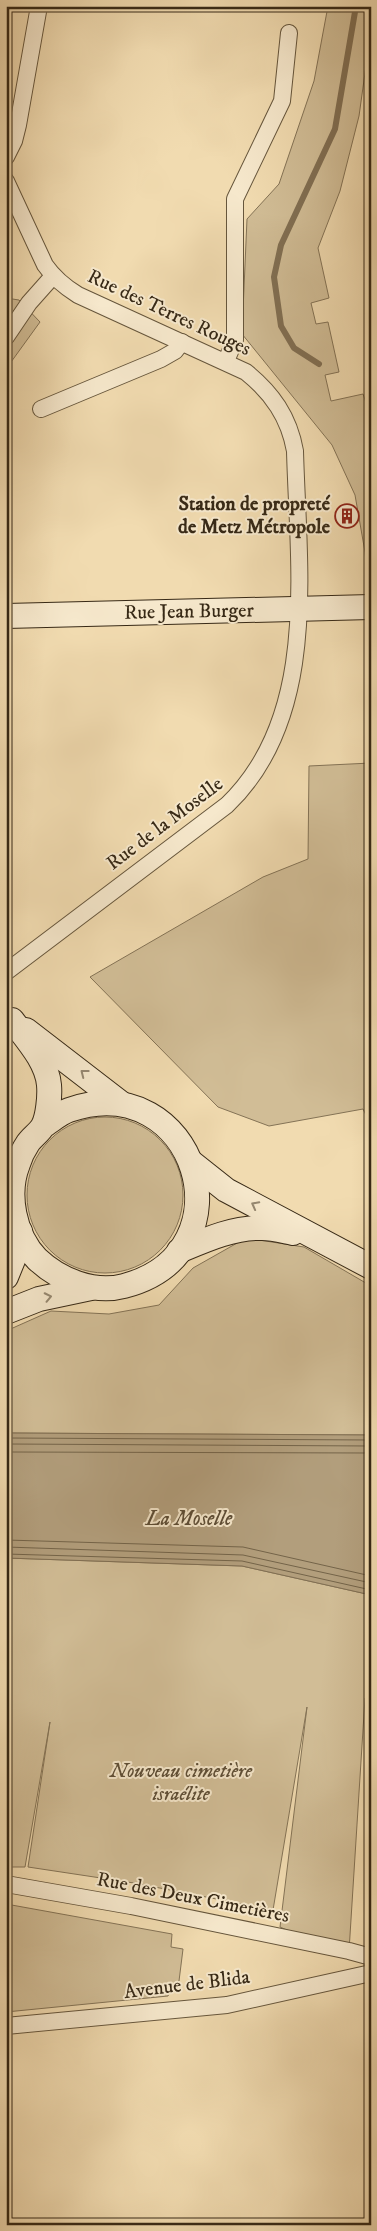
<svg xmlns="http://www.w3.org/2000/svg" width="377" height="2231" font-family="'IM FELL DW Pica',serif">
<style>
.green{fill:#d1bd96;stroke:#847356}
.water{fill:#b29e7c;stroke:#816f53}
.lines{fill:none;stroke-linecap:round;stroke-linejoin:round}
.shore{stroke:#746449;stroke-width:1}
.stream{stroke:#816f53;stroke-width:6}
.street-casing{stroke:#66563c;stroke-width:18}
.secondary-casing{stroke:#372916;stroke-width:26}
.street{stroke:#f6e8cc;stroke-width:16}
.secondary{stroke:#f6e8cc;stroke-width:24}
.oneway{stroke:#968871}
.labels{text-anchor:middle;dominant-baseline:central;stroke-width:4;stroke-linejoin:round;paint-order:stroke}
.street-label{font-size:20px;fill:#372916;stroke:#f6e8cc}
.poi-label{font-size:20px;font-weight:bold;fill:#372916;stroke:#f6e8cc;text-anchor:end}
.park-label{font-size:20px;font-style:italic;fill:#5e4e36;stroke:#f6e8cc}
.water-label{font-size:21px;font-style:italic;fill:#5c4c35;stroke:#f6e8cc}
</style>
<rect width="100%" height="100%" fill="#f1dbb0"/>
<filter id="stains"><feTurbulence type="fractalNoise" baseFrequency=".004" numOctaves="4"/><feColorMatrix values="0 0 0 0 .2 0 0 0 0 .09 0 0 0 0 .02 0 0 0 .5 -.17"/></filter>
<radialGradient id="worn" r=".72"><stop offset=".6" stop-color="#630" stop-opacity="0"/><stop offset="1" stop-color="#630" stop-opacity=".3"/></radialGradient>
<g class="green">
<path d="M328,6H371V30L359,116L340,191L318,248L329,298L311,303L316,324L328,322L339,372L325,375L331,401L363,394L371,417V609L365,552L355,495L332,445L242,334L247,219L279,184L314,81Z"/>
<path d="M6,298L19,300L40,322L6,369Z"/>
<path d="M371,763V1125L363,1109L269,1126L218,1107L90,977L263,877L308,859L309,766Z"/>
<circle cx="105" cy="1195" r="78"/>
<path d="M246,1238L304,1247L371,1286V1435L6,1433V1331L51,1311L109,1314L159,1305L193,1268Z"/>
<path d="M6,1558L242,1566L371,1595V1698H365L349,1951L324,1946L280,1927L307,1707L273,1910L134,1883L28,1867L50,1722L25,1867H6Z"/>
<path d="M6,1904L172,1934L171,1947L183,1949L179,1981L172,1986L168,1996L6,2012Z"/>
</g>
<path class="water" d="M6,1433L371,1435V1595L242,1566L6,1558Z"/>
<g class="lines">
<g class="shore">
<path d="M6,1438L371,1440"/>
<path d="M6,1444L371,1446"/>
<path d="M6,1452L371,1453"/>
<path d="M6,1540L243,1547L371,1576"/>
<path d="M6,1547L243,1555L371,1583"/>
<path d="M6,1554L242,1561L371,1590"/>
</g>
<g class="stream">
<path d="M319,364L294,348L281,326L274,277L281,245L335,129L356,6"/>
<path d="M368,463L371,473"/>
</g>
<g class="street-casing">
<g id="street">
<path d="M6,157L14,141L18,125L39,6"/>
<path d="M6,181L45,265C54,278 65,287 78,295L246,372C272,393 289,417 295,451C298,567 320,716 227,805L6,972"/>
<path d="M6,337L29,303L53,276"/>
<path d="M226,361L235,340V199L282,101L289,33"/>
<path d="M41,409L161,359L175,351L182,342"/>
<path d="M6,1884L131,1906L349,1951L371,1957"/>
<path d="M6,2026L227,2005L371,1973"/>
</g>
</g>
<g class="secondary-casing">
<g id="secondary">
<path d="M6,616L371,607"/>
<path d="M12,1020C26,1039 47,1061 49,1085C50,1096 48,1117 43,1126C39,1133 32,1137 28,1143C24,1149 20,1157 18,1164C6,1194 14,1235 37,1259C59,1280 94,1294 124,1286C254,1252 195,1066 69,1110C60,1113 51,1121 43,1126"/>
<path d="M26,1030L122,1104"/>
<path d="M192,1163L226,1190L371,1267"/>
<path d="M179,1251C205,1240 234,1227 262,1228C272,1228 283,1231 293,1233"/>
<path d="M6,1277L15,1255L20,1231"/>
<path d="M6,1312L39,1299L91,1288"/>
</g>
</g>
<use href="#street" class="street"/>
<use href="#secondary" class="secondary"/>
</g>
<defs><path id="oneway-chevron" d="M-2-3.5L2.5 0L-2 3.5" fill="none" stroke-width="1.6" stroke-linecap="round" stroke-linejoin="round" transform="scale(1.25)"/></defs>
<g class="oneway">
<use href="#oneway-chevron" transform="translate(84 1073) rotate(-142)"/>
<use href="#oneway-chevron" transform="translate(255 1205) rotate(-152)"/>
<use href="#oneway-chevron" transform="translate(48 1297) rotate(-12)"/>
</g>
<defs>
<g id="building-ring" transform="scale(1.25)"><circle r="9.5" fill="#f6e8cc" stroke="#8f2418" stroke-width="1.5"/><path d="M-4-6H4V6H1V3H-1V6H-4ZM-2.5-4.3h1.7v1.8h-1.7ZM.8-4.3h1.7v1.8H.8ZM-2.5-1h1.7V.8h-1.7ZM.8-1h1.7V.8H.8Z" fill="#8f2418"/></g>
</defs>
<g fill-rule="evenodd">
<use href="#building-ring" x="347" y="516"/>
</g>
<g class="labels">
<g class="street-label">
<text transform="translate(169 313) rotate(25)">Rue des Terres Rouges</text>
<text transform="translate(189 612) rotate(-1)">Rue Jean Burger</text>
<text transform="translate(165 824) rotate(-37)">Rue de la Moselle</text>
<text transform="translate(193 1898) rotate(11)">Rue des Deux Cimetières</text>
<text transform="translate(187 1985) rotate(-7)">Avenue de Blida</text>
</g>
<g class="poi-label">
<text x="330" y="504">Station de propreté<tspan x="330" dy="23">de Metz Métropole</tspan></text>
</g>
<g class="park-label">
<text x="181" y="1771">Nouveau cimetière<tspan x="181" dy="23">israélite</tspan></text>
</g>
<g class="water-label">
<text x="189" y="1519">La Moselle</text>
</g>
</g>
<rect width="377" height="2231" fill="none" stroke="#f1dbb0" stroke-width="25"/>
<rect x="8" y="8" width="362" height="2216" fill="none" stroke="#372916" stroke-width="2.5"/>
<rect x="12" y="12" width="352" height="2206" fill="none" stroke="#372916"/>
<rect width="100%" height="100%" filter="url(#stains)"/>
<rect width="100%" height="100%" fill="url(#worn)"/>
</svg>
